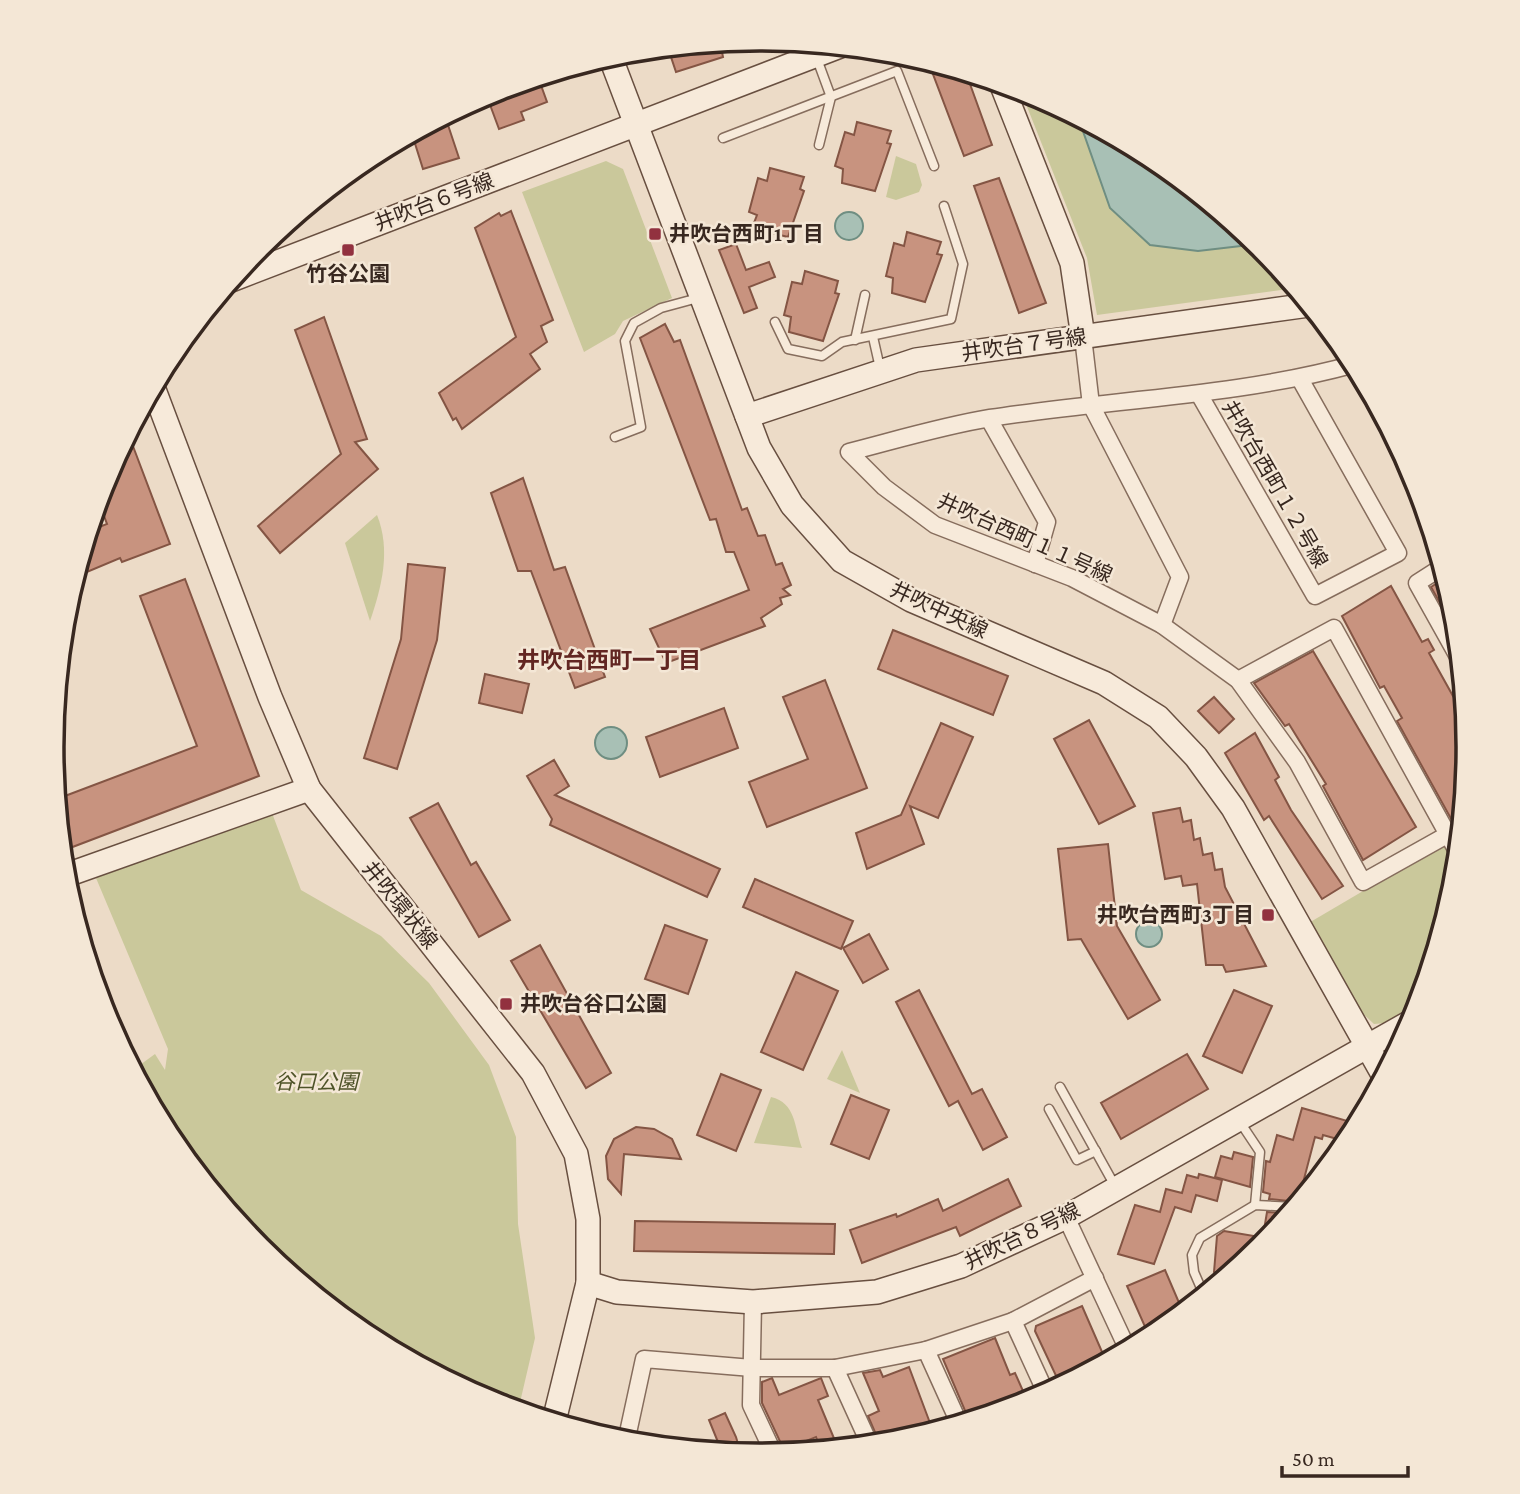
<svg xmlns="http://www.w3.org/2000/svg" width="1520" height="1494" font-family="'Crimson Pro','Noto Sans JP',serif">
<style>
.green{fill:#cac89b}
.water{fill:#a8c0b5;stroke:#6f8e82;stroke-width:2}
.building{fill:#c8937f;stroke:#845544;stroke-width:2}
.lines{fill:none;stroke-linecap:round;stroke-linejoin:round}
.lane-casing{stroke:#866d5d;stroke-width:11}
.street-casing{stroke:#866d5d;stroke-width:19}
.secondary-casing{stroke:#684f40;stroke-width:26}
.lane{stroke:#f7eada;stroke-width:8}
.street{stroke:#f7eada;stroke-width:16}
.secondary{stroke:#f7eada;stroke-width:23}
.poi-dot{fill:#92313f;stroke:#f4e7d6;stroke-width:2.5}
.labels{text-anchor:middle;dominant-baseline:central;stroke-width:5;stroke-linejoin:round;paint-order:stroke}
.street-label{font-size:21px;fill:#382820;stroke:#f4e7d6}
.poi-label{font-size:21px;font-weight:bold;fill:#382820;stroke:#f4e7d6;text-anchor:start}
.park-label{font-size:21px;font-style:italic;fill:#4e5328;stroke:#f4e7d6}
.neighbourhood-label{font-size:23px;font-weight:bold;fill:#622622;stroke:#f4e7d6}
.rim{fill:none;stroke:#382820;stroke-width:3.5}
</style>
<rect width="100%" height="100%" fill="#ecdbc7"/>
<g class="green">
<path d="M1020,89L1078,117L1110,208L1198,251L1258,244L1296,288L1097,315L1087,258Z"/>
<path d="M896,156L916,164L922,185L919,192L896,200L886,197Z"/>
<path d="M606,161L623,169L672,298L623,321L615,334L584,352L522,192Z"/>
<path d="M377,515C391,550 382,586 370,621L345,543Z"/>
<path d="M272,813L301,890L381,936L429,983L489,1065L516,1137L518,1224L535,1338L518,1411L488,1401L366,1336L259,1248L171,1140L133,1070L155,1054L165,1070L168,1049L96,878Z"/>
<path d="M1443,844L1457,867L1455,886L1417,1010L1396,1022L1374,1024L1355,1006L1307,924Z"/>
<path d="M842,1050L860,1093L827,1079Z"/>
<path d="M771,1097C796,1103 794,1126 802,1148L754,1143Z"/>
</g>
<g class="water">
<path d="M1078,117L1154,158L1258,244L1198,251L1150,245L1110,208Z"/>
<circle cx="849" cy="226" r="14"/>
<circle cx="611" cy="743" r="16"/>
<circle cx="1149" cy="934" r="13"/>
</g>
<g class="building">
<path d="M720,42L723,57L676,72L668,48Z"/>
<path d="M928,61L966,73L992,145L964,156Z"/>
<path d="M538,77L547,102L521,112L524,120L499,129L486,94Z"/>
<path d="M445,116L459,158L423,169L412,134Z"/>
<path d="M857,122L891,131L887,143L891,144L875,191L842,183L843,169L835,166L845,132L854,135Z"/>
<path d="M770,168L804,177L800,189L804,191L788,237L752,228L757,215L749,212L758,178L767,181Z"/>
<path d="M999,178L1046,303L1019,313L974,186Z"/>
<path d="M511,211L553,320L541,326L547,342L530,354L540,369L462,429L456,418L453,420L439,393L516,337L475,228L499,213L501,216Z"/>
<path d="M907,232L941,242L937,254L942,255L925,302L892,293L893,278L886,276L894,243L904,246Z"/>
<path d="M736,244L746,270L769,262L775,277L749,287L757,308L744,313L719,250Z"/>
<path d="M805,271L838,281L835,293L839,294L823,341L789,332L791,317L784,315L792,282L802,284Z"/>
<path d="M324,317L367,439L355,442L378,469L280,553L258,526L341,454L295,330Z"/>
<path d="M665,324L674,342L680,340L742,510L747,508L758,536L765,535L776,565L782,563L791,585L783,589L790,595L780,598L782,604L761,618L765,626L666,663L650,629L749,590L734,552H726L716,519L710,520L640,338Z"/>
<path d="M128,433L170,544L122,562L120,558L75,577L89,531L107,524L98,500L106,475Z"/>
<path d="M523,478L554,570L565,567L605,677L575,688L531,571H518L491,493Z"/>
<path d="M408,564L445,568L437,640L397,769L364,758L401,639Z"/>
<path d="M1445,578L1451,596L1440,603L1431,587Z"/>
<path d="M185,579L259,776L62,851L57,799L197,746L140,596Z"/>
<path d="M1391,586L1422,642L1428,639L1434,650L1429,653L1453,696L1463,690L1465,709L1459,713L1466,727L1468,748L1460,835L1397,721L1402,718L1384,686L1380,688L1342,616Z"/>
<path d="M893,630L1008,676L993,715L878,669Z"/>
<path d="M1313,651L1416,827L1363,860L1323,786L1326,784L1289,724L1285,726L1254,683Z"/>
<path d="M485,674L529,684L522,713L479,703Z"/>
<path d="M825,680L867,788L767,827L749,782L808,759L783,697Z"/>
<path d="M1214,697L1234,719L1219,733L1198,711Z"/>
<path d="M724,708L738,748L660,777L646,737Z"/>
<path d="M1089,720L1135,806L1099,824L1054,739Z"/>
<path d="M941,723L973,737L938,818L910,806L924,844L867,869L856,833L901,815Z"/>
<path d="M1255,733L1279,777L1275,780L1291,810L1343,886L1322,899L1269,816L1264,820L1225,753Z"/>
<path d="M554,760L569,786L555,795L720,869L707,897L550,825L552,819L527,776Z"/>
<path d="M438,803L471,865L476,862L510,920L479,937L410,818Z"/>
<path d="M1180,808L1183,822L1191,820L1194,840L1200,838L1203,855L1212,853L1215,870L1222,869L1225,887L1266,966L1226,972L1223,965H1206L1197,884L1183,886L1181,876L1165,879L1153,813Z"/>
<path d="M1108,844L1117,926L1160,1000L1128,1019L1081,939L1068,940L1058,849Z"/>
<path d="M755,879L853,921L841,949L743,907Z"/>
<path d="M665,925L707,940L688,994L645,979Z"/>
<path d="M869,934L888,969L863,983L843,948Z"/>
<path d="M540,945L611,1073L586,1088L511,961Z"/>
<path d="M796,972L838,991L803,1070L761,1052Z"/>
<path d="M919,990L972,1094L982,1089L1007,1137L983,1150L958,1101L949,1106L896,1002Z"/>
<path d="M1234,990L1272,1006L1242,1073L1203,1056Z"/>
<path d="M1187,1054L1208,1089L1121,1139L1101,1103Z"/>
<path d="M721,1074L761,1090L736,1151L697,1135Z"/>
<path d="M851,1095L889,1110L869,1159L831,1144Z"/>
<path d="M1302,1108L1358,1124L1348,1142L1323,1135L1322,1139L1315,1137L1298,1202L1269,1199L1270,1194L1263,1192L1266,1161L1270,1162L1277,1135L1293,1140Z"/>
<path d="M636,1127L654,1129L672,1139L681,1159L624,1154L621,1194L608,1179L606,1156L614,1139Z"/>
<path d="M1234,1152L1253,1157L1250,1187L1215,1177L1221,1156L1232,1159Z"/>
<path d="M1199,1174L1222,1180L1217,1201L1196,1195L1191,1212L1175,1207L1154,1264L1118,1254L1135,1205L1160,1212L1166,1189L1182,1193L1187,1175L1198,1178Z"/>
<path d="M1008,1179L1021,1206L960,1236L956,1227L862,1263L850,1230L896,1214L897,1217L938,1199L943,1211Z"/>
<path d="M1267,1212L1289,1213L1261,1248Z"/>
<path d="M635,1221L835,1224L834,1254L634,1251Z"/>
<path d="M1224,1231L1260,1237L1258,1250L1229,1274L1214,1272L1217,1236Z"/>
<path d="M1165,1270L1183,1312L1150,1338L1127,1286Z"/>
<path d="M1082,1306L1106,1361L1058,1380L1035,1331L1036,1326Z"/>
<path d="M995,1338L1010,1375L1015,1373L1027,1400L969,1420L943,1359Z"/>
<path d="M909,1367L933,1431L880,1444L868,1416L879,1411L863,1373L880,1370L883,1377Z"/>
<path d="M772,1378L779,1395L821,1378L828,1396L818,1400L838,1448L821,1450L816,1437L784,1450L762,1403V1382Z"/>
<path d="M725,1413L736,1437L741,1454L722,1452L709,1420Z"/>
</g>
<g class="lines">
<g class="lane-casing">
<g id="lane">
<path d="M817,59L831,97L819,145"/>
<path d="M723,138L897,71L934,166"/>
<path d="M775,322L788,349L822,356L842,342L951,319L963,264L944,206"/>
<path d="M873,337L880,368"/>
<path d="M855,340L865,295"/>
<path d="M615,437L641,427L625,341L634,323L661,308L698,298"/>
<path d="M1060,1087L1115,1186"/>
<path d="M1049,1109L1077,1160L1096,1151"/>
<path d="M1240,1122L1260,1152L1255,1205"/>
<path d="M1204,1295L1194,1272L1192,1255L1200,1238L1255,1205L1294,1207"/>
</g>
</g>
<g class="street-casing">
<g id="street">
<path d="M1083,337L1091,405L1180,577L1162,625"/>
<path d="M1355,364C1235,397 1112,399 990,418C942,426 896,440 849,452L884,487L935,525L1072,578L1162,625L1238,680L1297,762L1363,882L1447,835"/>
<path d="M1199,394L1315,596L1398,553L1300,379"/>
<path d="M989,419L1047,522L1035,564"/>
<path d="M1442,567L1417,583L1460,660"/>
<path d="M1238,680L1334,628L1458,853"/>
<path d="M1066,1217L1128,1350"/>
<path d="M753,1302L751,1405L774,1454"/>
<path d="M1013,1321L1046,1393"/>
<path d="M926,1350L959,1423"/>
<path d="M835,1368L870,1445"/>
<path d="M626,1442L644,1359L752,1368H835L926,1350L1013,1321L1095,1278"/>
</g>
</g>
<g class="secondary-casing">
<g id="secondary">
<path d="M610,56L759,448L792,505L842,561L911,600L1104,683L1158,717L1196,757L1233,808L1384,1076"/>
<path d="M1001,83L1072,263L1083,337"/>
<path d="M231,280L840,46"/>
<path d="M153,387L270,697L309,789L533,1073L576,1154L588,1219V1283L554,1421"/>
<path d="M747,416L916,360L1309,305"/>
<path d="M64,876L309,789"/>
<path d="M588,1283L617,1292L753,1302L877,1292L961,1266L1066,1217L1414,1020"/>
</g>
</g>
<use href="#lane" class="lane"/>
<use href="#street" class="street"/>
<use href="#secondary" class="secondary"/>
</g>
<g class="poi-dot">
<rect x="648" y="227" width="14" height="14" rx="3.5"/>
<rect x="341" y="243" width="14" height="14" rx="3.5"/>
<rect x="1261" y="908" width="14" height="14" rx="3.5"/>
<rect x="499" y="997" width="14" height="14" rx="3.5"/>
</g>
<g class="labels">
<g class="street-label">
<text transform="translate(434 202) rotate(-21)">井吹台６号線</text>
<text transform="translate(1024 345) rotate(-8)">井吹台７号線</text>
<text transform="translate(1275 484) rotate(60)">井吹台西町１２号線</text>
<text transform="translate(1025 538) rotate(24)">井吹台西町１１号線</text>
<text transform="translate(939 610) rotate(25)">井吹中央線</text>
<text transform="translate(400 905) rotate(51)">井吹環状線</text>
<text transform="translate(1022 1236) rotate(-26)">井吹台８号線</text>
</g>
<g class="poi-label">
<text x="669" y="234">井吹台西町1丁目</text>
<text x="348" y="274" text-anchor="middle">竹谷公園</text>
<text x="1254" y="915" text-anchor="end">井吹台西町3丁目</text>
<text x="520" y="1004">井吹台谷口公園</text>
</g>
<g class="park-label">
<text x="316" y="1082">谷口公園</text>
</g>
<g class="neighbourhood-label">
<text x="609" y="660">井吹台西町一丁目</text>
</g>
</g>
<path d="M0 0H1520V1494H0ZM64 747a696 696 0 1 1 1392 0a696 696 0 1 1-1392 0Z" fill="#f4e7d6" fill-rule="evenodd"/>
<path class="rim" d="M64 747a696 696 0 1 1 1392 0a696 696 0 1 1-1392 0Z"/>
<path d="M1282 1466v10h126v-10" fill="none" stroke="#382820" stroke-width="3.5"/>
<text x="1292" y="1466" font-size="21" fill="#382820" stroke="#f4e7d6" stroke-width="5" paint-order="stroke">50 m</text>
</svg>
